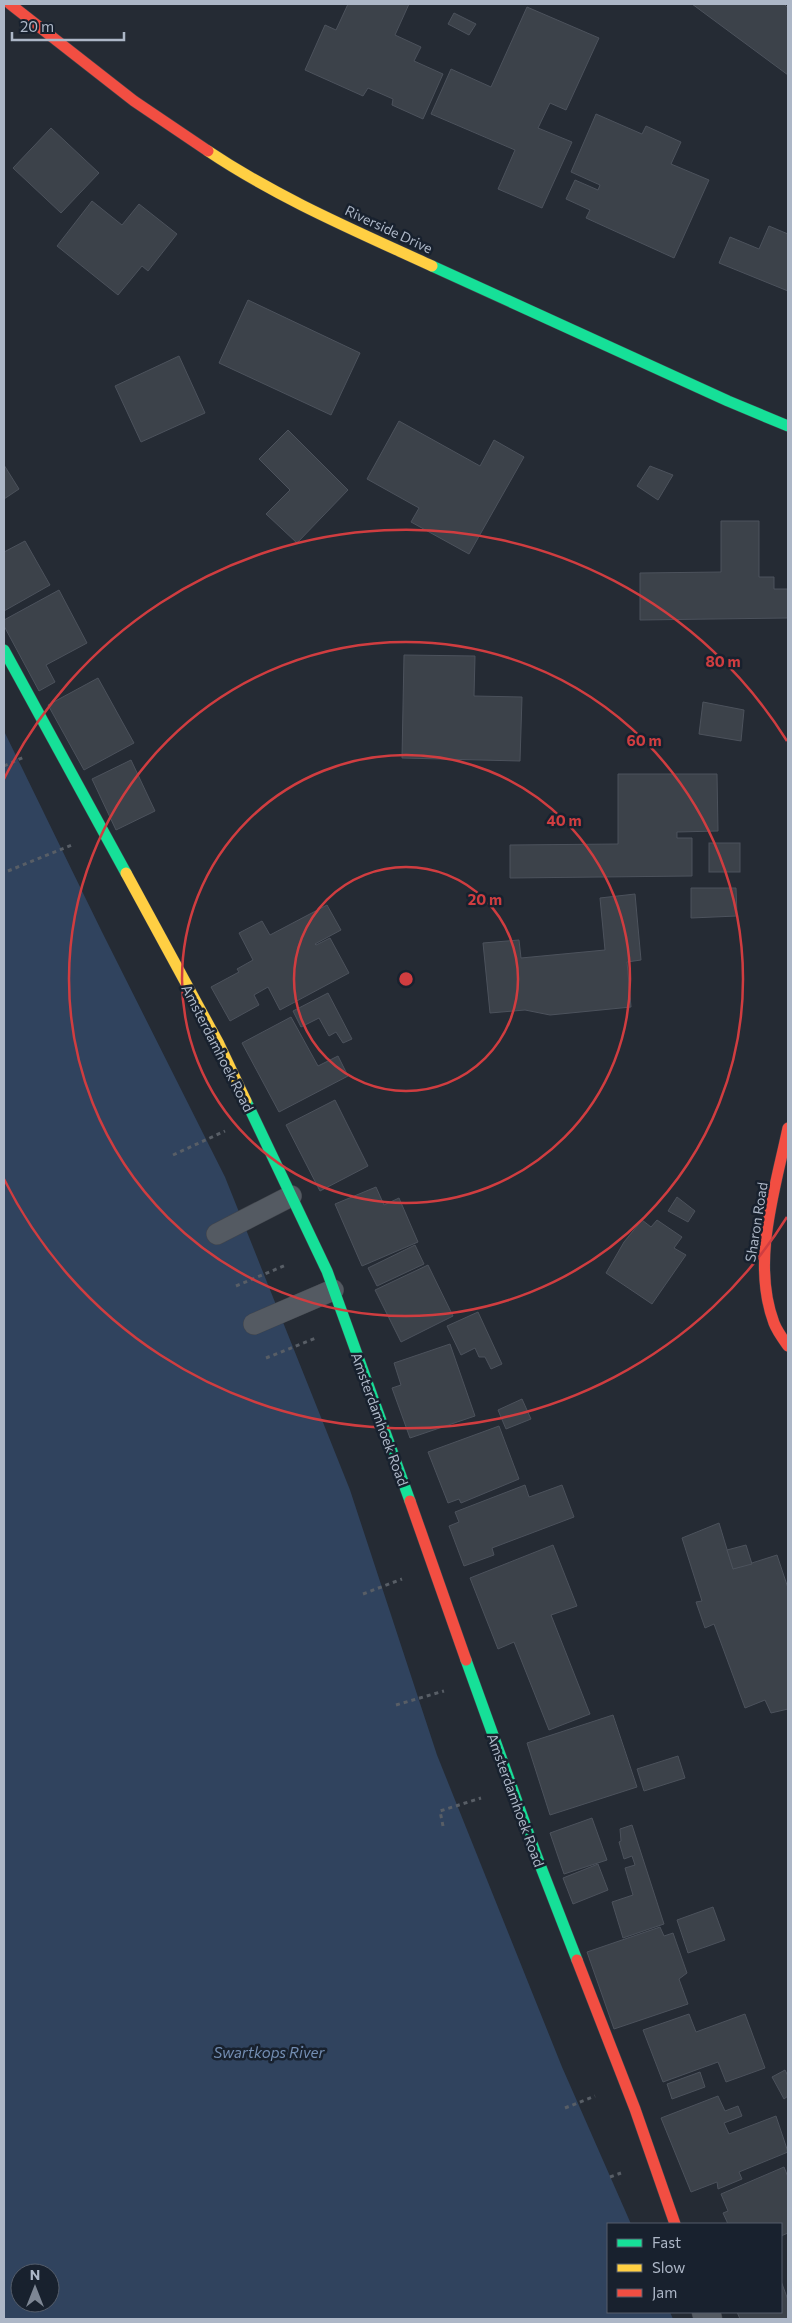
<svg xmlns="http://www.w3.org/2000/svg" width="792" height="2323" font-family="Commissioner,sans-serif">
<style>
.water{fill:#30435e;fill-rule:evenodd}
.building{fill:#3c424a;stroke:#4c525c}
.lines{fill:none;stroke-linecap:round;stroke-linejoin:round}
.lane-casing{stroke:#41454c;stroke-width:22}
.street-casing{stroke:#41454c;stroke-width:29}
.fast-casing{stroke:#41454c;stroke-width:12}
.slow-casing{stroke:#41454c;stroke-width:12}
.jam-casing{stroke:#41454c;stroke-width:12}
.path{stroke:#585e66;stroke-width:3;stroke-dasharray:4 4;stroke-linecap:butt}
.lane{stroke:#545a62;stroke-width:21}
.street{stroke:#545a62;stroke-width:28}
.fast{stroke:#16e098;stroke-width:11}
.slow{stroke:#ffcf43;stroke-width:11}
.jam{stroke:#f24e42;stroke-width:11}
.ring{fill:none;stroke:#d03d40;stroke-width:2.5}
.labels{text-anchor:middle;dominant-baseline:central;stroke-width:5;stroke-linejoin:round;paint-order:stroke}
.street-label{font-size:14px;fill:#adb7c7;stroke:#18212e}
.water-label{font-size:15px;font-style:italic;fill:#738db2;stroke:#18212e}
.centre{fill:#d03d40;stroke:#18212e;stroke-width:2.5}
.ring-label{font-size:15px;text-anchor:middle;font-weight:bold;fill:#d03d40;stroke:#18212e;stroke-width:5;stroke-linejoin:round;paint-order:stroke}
</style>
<rect width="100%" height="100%" fill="#252b34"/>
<path class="water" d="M4,731L102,932L225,1177L350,1490L437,1755L562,2067L631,2224H608V2312H670L673,2319H4ZM20,2273H50V2303H20Z"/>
<g class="building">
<path d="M348,4H409L395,35L421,47L414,61L443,74L423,119L392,105L393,99L368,88L363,96L305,70L325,25L336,30Z"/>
<path d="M692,4H784L788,8V75Z"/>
<path d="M527,7L599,38L566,110L550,103L538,128L572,142L542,208L498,189L515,150L431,114L451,69L491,87Z"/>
<path d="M454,13L476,24L469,35L448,24Z"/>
<path d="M596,114L642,134L646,126L681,142L671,164L709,180L674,258L586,218L590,210L566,199L575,180L598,190L600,185L571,172Z"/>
<path d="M51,128L99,173L61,213L13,168Z"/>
<path d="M92,201L122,225L139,204L177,234L148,271L142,266L118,295L57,246Z"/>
<path d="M769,226L788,234V291L719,263L730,237L759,249Z"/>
<path d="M248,300L360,353L331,415L219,363Z"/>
<path d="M179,356L205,413L141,442L115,386Z"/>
<path d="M399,421L480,466L494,440L524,457L469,554L411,522L419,508L367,479Z"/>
<path d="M288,430L348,490L297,543L266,514L290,490L259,459Z"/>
<path d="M4,465L19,489L4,499Z"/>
<path d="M650,466L673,475L658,500L637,486Z"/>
<path d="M721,521H759V577H774V589H788V618L640,620V573L721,572Z"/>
<path d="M25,541L50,585L4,611V552Z"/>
<path d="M59,590L87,643L46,665L55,682L39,691L4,626V620Z"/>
<path d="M404,655L475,656L474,696L522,697L520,761L402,758Z"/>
<path d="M98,678L134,743L84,770L48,705Z"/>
<path d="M703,702L744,710L741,741L699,734Z"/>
<path d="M131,760L155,811L116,830L92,779Z"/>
<path d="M618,774H717L718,831L677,832V838H692V876L510,878V845L618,844Z"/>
<rect x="709" y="843" width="31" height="29"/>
<path d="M691,888H736L737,916L691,918Z"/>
<path d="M635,894L641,960L627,962L631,1007L550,1015L525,1010L490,1013L483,943L519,940L521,958L605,950L600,898Z"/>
<path d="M327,905L341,930L315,944L316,945L330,938L349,973L280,1010L268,987L254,995L259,1005L230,1021L211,987L239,972L237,969L253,960L239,933L262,921L270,935Z"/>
<path d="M328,993L352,1039L343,1043L336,1032L329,1036L319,1018L301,1027L293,1011Z"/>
<path d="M291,1017L318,1066L338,1056L348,1076L279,1112L242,1043Z"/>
<path d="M335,1100L368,1166L320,1191L286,1125Z"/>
<path d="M376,1187L384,1205L399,1198L418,1242L362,1266L335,1204Z"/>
<path d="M677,1197L695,1211L688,1222L668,1211Z"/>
<path d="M642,1220L651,1227L657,1220L682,1237L674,1248L686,1255L652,1304L606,1273L624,1242Z"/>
<path d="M415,1245L424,1264L377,1286L368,1268Z"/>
<path d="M428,1265L453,1316L401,1342L375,1290Z"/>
<path d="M478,1312L502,1364L491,1369L485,1357H479L475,1348L461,1355L447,1326Z"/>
<path d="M450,1344L475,1416L410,1438L392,1388L401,1385L394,1363Z"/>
<path d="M522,1399L531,1419L506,1429L498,1410Z"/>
<path d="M499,1426L519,1479L461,1503L459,1499L448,1503L428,1452Z"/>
<path d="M525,1485L529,1497L562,1485L574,1517L492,1548L494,1555L464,1566L449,1526L459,1522L455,1512Z"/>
<path d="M719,1523L733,1569L777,1555L788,1588V1709L771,1713L765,1700L745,1708L714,1624L705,1628L696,1602L702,1601L682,1538Z"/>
<path d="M553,1545L577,1606L551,1615L590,1714L549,1730L514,1642L498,1649L470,1578Z"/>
<path d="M746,1545L752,1564L733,1569L727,1550Z"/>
<path d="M613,1715L637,1787L550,1815L527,1743Z"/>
<path d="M678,1756L685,1778L644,1791L637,1769Z"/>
<path d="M592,1818L607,1860L564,1874L550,1833Z"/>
<path d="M632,1825L664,1924L623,1938L612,1902L633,1895L625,1868L635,1865L632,1856L624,1859L619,1842L621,1841L620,1829Z"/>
<path d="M598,1864L608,1890L573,1904L563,1878Z"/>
<path d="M713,1907L725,1940L688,1953L677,1920Z"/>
<path d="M660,1927L664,1936L673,1933L687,1973L679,1979L688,2004L614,2029L587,1952Z"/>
<path d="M689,2014L696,2032L745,2014L765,2068L726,2082L718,2062L663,2082L643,2030Z"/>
<path d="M785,2070L788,2076V2096L784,2099L772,2077Z"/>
<path d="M700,2072L705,2087L672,2099L667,2084Z"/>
<path d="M718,2096L725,2111L738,2106L742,2116L724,2123L729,2134L776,2116L788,2152L739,2172L742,2179L718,2189L717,2182L691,2192L661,2118Z"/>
<path d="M784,2167L788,2177V2233L781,2236V2224H728L723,2213L728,2211L721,2194Z"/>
<path d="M781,2281L788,2300V2319H740L737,2312H781Z"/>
</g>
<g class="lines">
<g class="lane-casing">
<g id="lane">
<path d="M217,1234L291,1196"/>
<path d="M254,1324L333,1290"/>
</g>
</g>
<g class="street-casing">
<path id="street" d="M706,2312L708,2319"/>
</g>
<g class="fast-casing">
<g id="fast">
<path d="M432,266L728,401L788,426"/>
<path d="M4,650L126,873"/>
<path d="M246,1101L327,1271L410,1501"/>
<path d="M466,1660L537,1857L577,1960"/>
</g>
</g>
<g class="slow-casing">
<g id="slow">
<path d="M208,151C278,198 356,231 432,266"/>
<path d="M126,873L219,1044L246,1101"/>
</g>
</g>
<g class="jam-casing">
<g id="jam">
<path d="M10,4L134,101L208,151"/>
<path d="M788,1128C775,1190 751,1262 774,1323C777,1331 783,1339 788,1346"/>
<path d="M410,1501L466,1660"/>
<path d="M577,1960L635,2109L675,2224"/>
</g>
</g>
<g class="path">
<path d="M4,766L24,757"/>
<path d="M8,871L72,845"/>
<path d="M173,1155L225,1131"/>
<path d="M236,1286L286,1265"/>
<path d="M266,1358L316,1338"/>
<path d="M363,1594L402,1579"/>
<path d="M396,1705L444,1691"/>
<path d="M443,1826L440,1811L481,1798"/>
<path d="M565,2108L595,2096"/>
<path d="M610,2177L621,2173"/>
</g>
<use href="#lane" class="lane"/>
<use href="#street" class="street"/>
<use href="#fast" class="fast"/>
<use href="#slow" class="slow"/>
<use href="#jam" class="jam"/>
</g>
<g class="ring">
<circle cx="406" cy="979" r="112"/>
<circle cx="406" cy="979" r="224"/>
<circle cx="406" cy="979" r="337"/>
<path d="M787 1217A449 449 0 0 1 4 1179M4 779A449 449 0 0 1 787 741"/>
</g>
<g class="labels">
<g class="street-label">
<text transform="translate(389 229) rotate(25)">Riverside Drive</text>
<text transform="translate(218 1048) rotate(63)">Amsterdamhoek Road</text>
<text transform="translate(756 1222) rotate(-81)">Sharon Road</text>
<text transform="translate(380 1419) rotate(70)">Amsterdamhoek Road</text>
<text transform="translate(516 1800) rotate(70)">Amsterdamhoek Road</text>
</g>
<g class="water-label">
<text x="269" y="2052">Swartkops River</text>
</g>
</g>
<circle cx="406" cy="979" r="8" class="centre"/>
<g class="ring-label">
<text x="723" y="667">80 m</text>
<text x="644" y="746">60 m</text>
<text x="564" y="826">40 m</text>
<text x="485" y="905">20 m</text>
</g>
<rect width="792" height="2323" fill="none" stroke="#adb7c7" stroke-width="10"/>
<rect x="607" y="2223" width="175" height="90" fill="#18212e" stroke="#545d6b"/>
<rect x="617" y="2239" width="25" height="8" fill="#16e098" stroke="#545d6b"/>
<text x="652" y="2248" font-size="15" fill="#adb7c7">Fast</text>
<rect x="617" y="2264" width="25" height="8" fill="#ffcf43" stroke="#545d6b"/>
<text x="652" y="2273" font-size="15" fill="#adb7c7">Slow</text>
<rect x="617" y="2289" width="25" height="8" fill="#f24e42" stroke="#545d6b"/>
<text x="652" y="2298" font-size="15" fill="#adb7c7">Jam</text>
<g transform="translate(35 2288)"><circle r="24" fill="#18212e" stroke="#545d6b"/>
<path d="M0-4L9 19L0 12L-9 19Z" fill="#7d8694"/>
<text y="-8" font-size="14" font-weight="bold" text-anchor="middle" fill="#adb7c7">N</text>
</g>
<path d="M12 32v8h112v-8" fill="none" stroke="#adb7c7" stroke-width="2.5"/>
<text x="20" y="32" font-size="15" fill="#adb7c7" stroke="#18212e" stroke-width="4" paint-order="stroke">20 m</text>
</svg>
